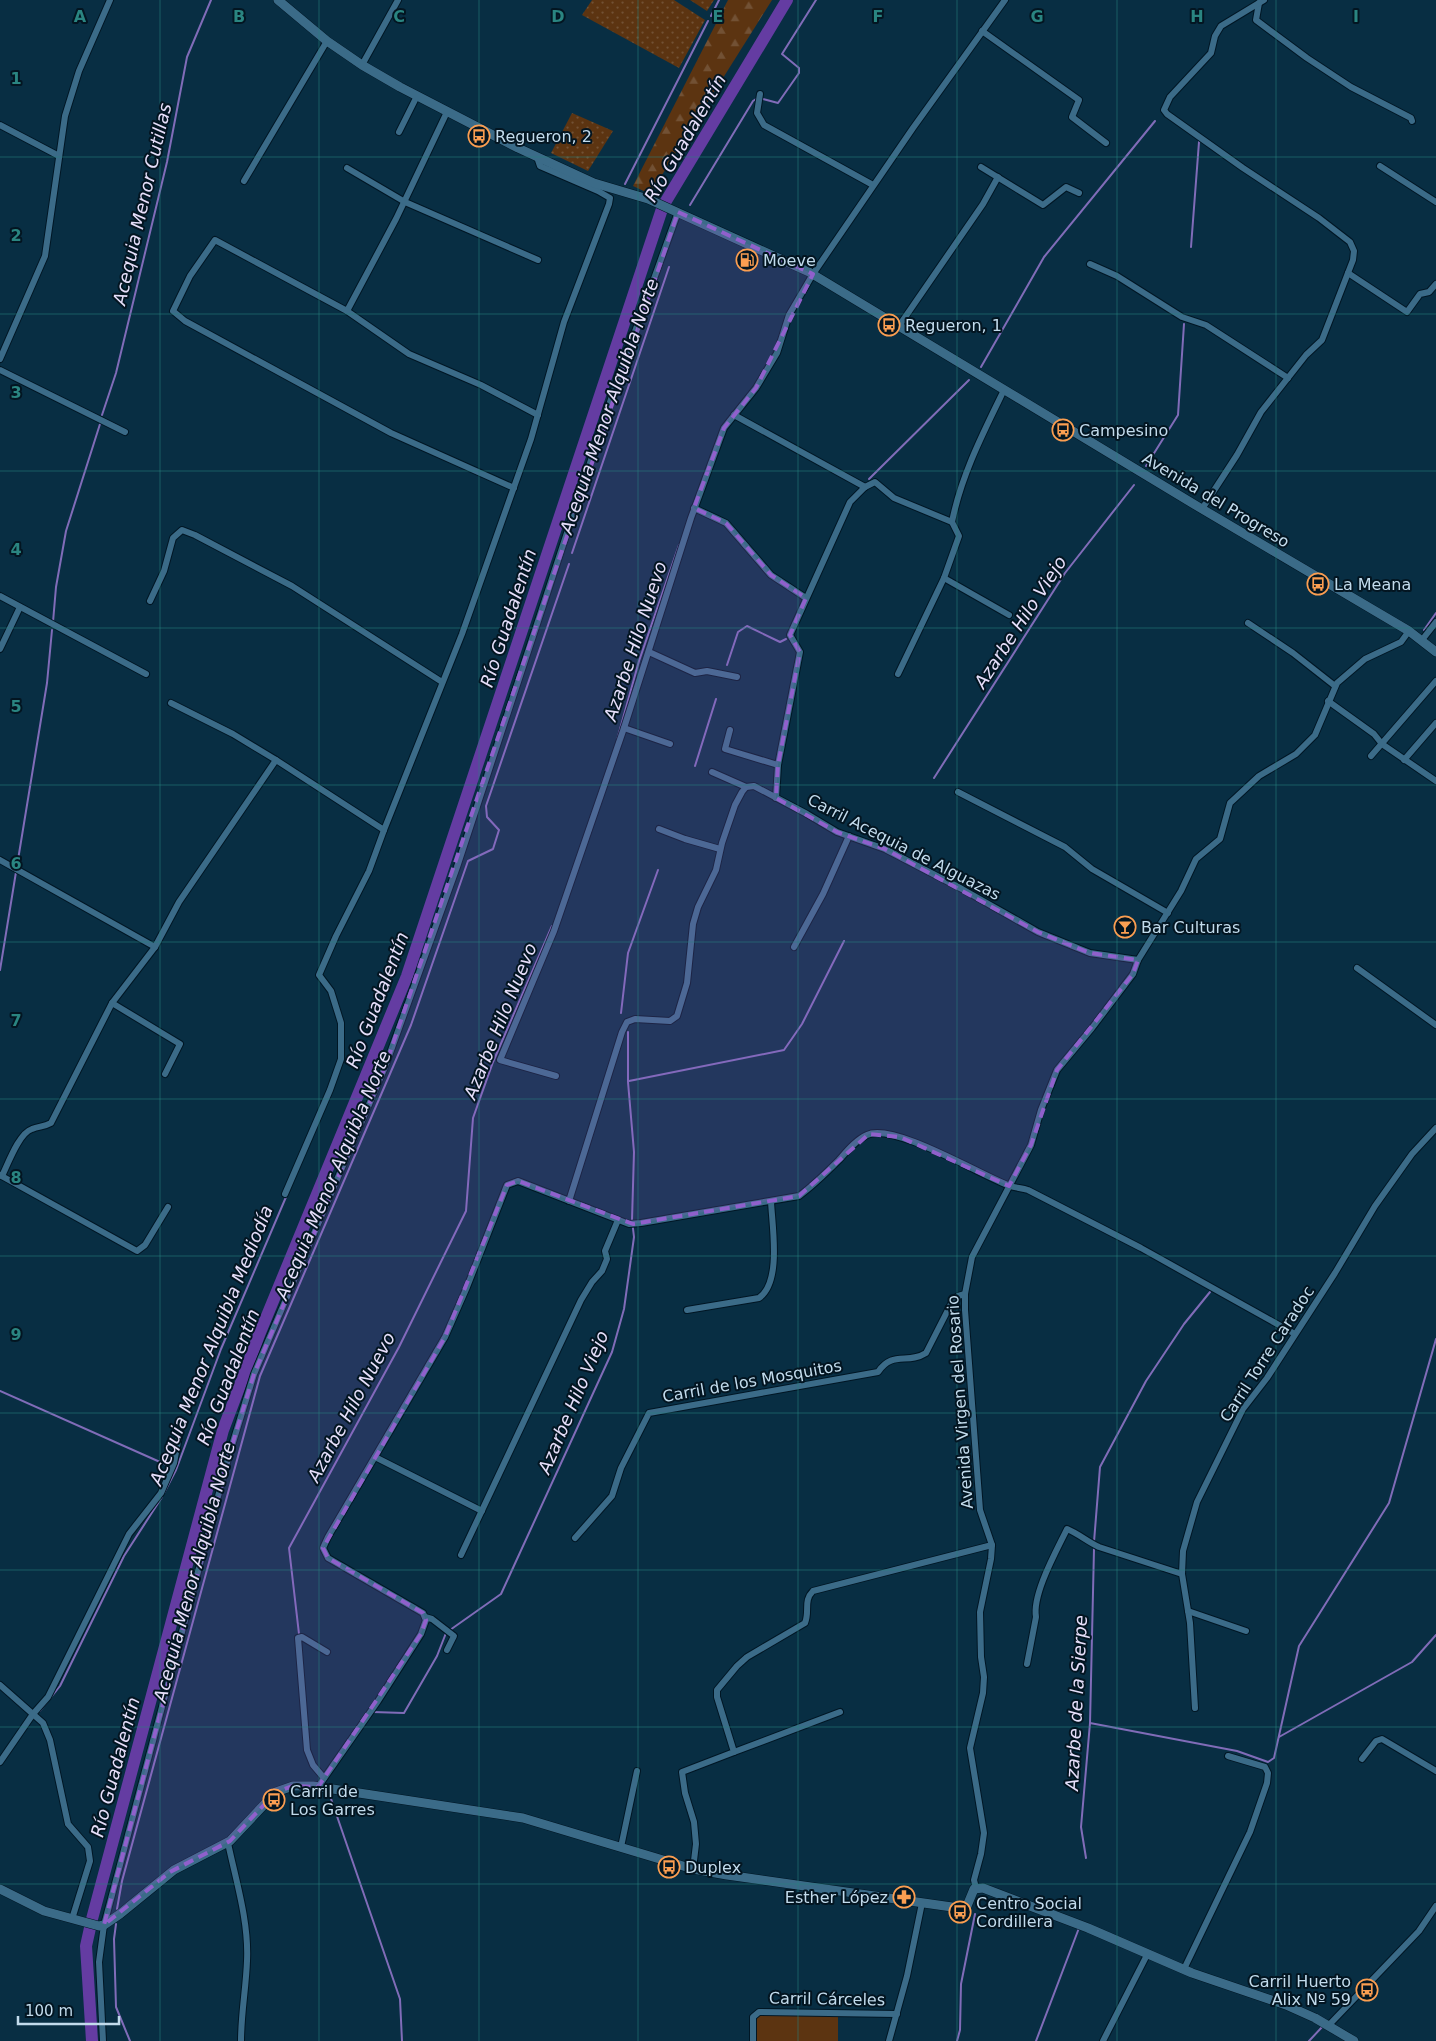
<svg xmlns="http://www.w3.org/2000/svg" width="1436" height="2041" font-family="'DejaVu Sans',sans-serif">
<style>
.grass{fill:url(#grass-dots)}
.forest{fill:url(#forest-firs)}
.pitch{fill:#5c3411}
.lines{fill:none;stroke-linecap:round;stroke-linejoin:round}
.stream{stroke:#806cb8;stroke-width:2}
.river{stroke:#643ca2;stroke-width:12}
.street-casing{stroke:#001624;stroke-width:8}
.secondary-casing{stroke:#001624;stroke-width:10}
.street{stroke:#3b6b88;stroke-width:6}
.secondary{stroke:#3b6b88;stroke-width:9}
.marked{fill:#9060cc;fill-opacity:0.2;stroke:#9060cc;stroke-width:4;stroke-dasharray:10 6;stroke-linejoin:round}
.grid{fill:none;stroke:#2a8581;stroke-width:1;stroke-opacity:0.55}
.labels{text-anchor:middle;dominant-baseline:central;stroke-width:4;stroke-linejoin:round;paint-order:stroke}
.poi-label{font-size:16px;fill:#c2dbec;stroke:#031521;text-anchor:start}
.street-label{font-size:16px;fill:#c2dbec;stroke:#031521}
.water-label{font-size:18px;font-style:italic;fill:#e6dffa;stroke:#031521}
.grid-label{font-size:16px;text-anchor:middle;font-weight:bold;fill:#2a8581;stroke:#031521;stroke-width:4;stroke-linejoin:round;paint-order:stroke}
</style>
<defs>
<pattern id="grass-dots" width="8" height="8" patternUnits="userSpaceOnUse" patternTransform="scale(1.25)"><rect width="8" height="8" fill="#5c3411"/><path d="M2 2h.1M6 6h.1" fill="none" stroke="#725134" stroke-width="1.8" stroke-linecap="round"/></pattern>
<pattern id="forest-firs" width="22" height="20" patternUnits="userSpaceOnUse" patternTransform="scale(1.25)"><rect width="22" height="20" fill="#5c3411"/><path d="M5 1l3.5 6h-7zM16 11l3.5 6h-7z" fill="#725134"/></pattern>
</defs>
<rect width="100%" height="100%" fill="#082e43"/>
<g class="grass">
<path d="M592,0H674L705,20L679,68L582,15Z"/>
<path d="M690,0H714L707,11Z"/>
<path d="M572,113L613,131L588,171L551,153Z"/>
</g>
<path class="forest" d="M728,0H772L650,194L633,186Z"/>
<path class="pitch" d="M761,2014L838,2016V2041H757V2016Z"/>
<g class="lines">
<g class="stream">
<path d="M711,16L719,0"/>
<path d="M763,99L778,103L799,73V68L782,54L816,0"/>
<path d="M625,184L708,21"/>
<path d="M690,205L753,101L756,99"/>
<path d="M1191,247L1199,142L1201,140"/>
<path d="M981,367L1044,257L1155,121"/>
<path d="M102,415L116,373L167,162L187,57L211,0"/>
<path d="M1146,466L1178,415L1184,324"/>
<path d="M869,479L969,380"/>
<path d="M572,553L669,267"/>
<path d="M53,622L56,587L66,531L100,424"/>
<path d="M1424,630L1436,613"/>
<path d="M727,665L738,632L747,626L780,642L786,639"/>
<path d="M617,740L639,661L679,545"/>
<path d="M695,766L716,699"/>
<path d="M934,778L1065,573L1134,485"/>
<path d="M17,866L47,683L52,630"/>
<path d="M0,970L16,872"/>
<path d="M621,1013L628,953L658,870"/>
<path d="M629,1081L784,1050L802,1024L844,941"/>
<path d="M0,1391L169,1466"/>
<path d="M164,1493L176,1470L221,1349L286,1197"/>
<path d="M1094,1542L1100,1467L1146,1381L1184,1324L1210,1292"/>
<path d="M450,1630L501,1594L612,1352L624,1309L634,1237L632,1220L634,1152L628,1082V1032"/>
<path d="M299,1634L289,1548L399,1347L466,1211L473,1118L493,1062L552,926"/>
<path d="M40,1711L60,1686L124,1556L162,1497"/>
<path d="M373,1712L404,1713L437,1656L446,1633"/>
<path d="M1090,1723L1237,1751L1268,1762L1274,1758L1299,1646L1389,1503L1436,1339"/>
<path d="M1279,1737L1412,1662L1436,1635"/>
<path d="M329,1793L400,1999L402,2041"/>
<path d="M1086,1858L1081,1827L1090,1723L1094,1549"/>
<path d="M117,1909L122,1881L260,1376L411,1025L468,861L493,849L499,830L487,817L486,806L569,564"/>
<path d="M116,1924L114,1939L116,2007L130,2041"/>
<path d="M957,2041L960,2030L961,1984L975,1914"/>
<path d="M1036,2041L1079,1928"/>
<path d="M1309,2041L1323,2026"/>
</g>
<path class="river" d="M92,2041L86,1946L92,1919L223,1430L259,1335L407,976L663,206L787,0"/>
<g class="street-casing">
<g id="street">
<path d="M1259,3L1256,20L1307,58L1351,87L1411,118L1412,121"/>
<path d="M982,31L1079,100L1072,117L1106,143"/>
<path d="M362,65L398,0"/>
<path d="M760,94L757,113L764,125L873,185"/>
<path d="M447,112L396,219L347,311L409,354L481,385L538,415"/>
<path d="M0,125L59,156"/>
<path d="M399,132L417,96"/>
<path d="M1380,166L1436,202"/>
<path d="M981,167L1043,205L1066,187L1079,193"/>
<path d="M347,168L405,202L538,260"/>
<path d="M244,181L327,41"/>
<path d="M1090,264L1117,276L1182,317L1206,325L1288,378"/>
<path d="M1348,273L1407,312L1420,294L1429,292L1436,284"/>
<path d="M347,311L215,240L190,276L173,311L185,321L391,433L514,488"/>
<path d="M899,326L983,204L998,177"/>
<path d="M0,359L45,256L65,116L79,71L110,0"/>
<path d="M0,370L125,432"/>
<path d="M734,415L865,487"/>
<path d="M694,508L726,523L771,575L806,598"/>
<path d="M1202,509L1237,455L1261,412L1306,355L1322,340L1353,260L1354,251L1350,242L1319,218L1243,168L1167,114L1164,110L1170,97L1211,53L1215,36L1221,26L1264,0"/>
<path d="M944,578L1009,615"/>
<path d="M0,596L146,674"/>
<path d="M150,601L164,571L173,538L182,530L195,535L292,586L442,682"/>
<path d="M1248,623L1293,653L1335,686"/>
<path d="M1422,640L1436,622"/>
<path d="M0,649L20,607"/>
<path d="M649,652L695,673L707,671L737,677"/>
<path d="M898,674L944,578L959,536L952,522"/>
<path d="M1328,701L1374,734L1382,744L1436,781"/>
<path d="M171,703L233,734L276,760"/>
<path d="M624,728L670,744"/>
<path d="M730,730L725,749L778,765"/>
<path d="M1371,756L1436,681"/>
<path d="M1404,760L1436,723"/>
<path d="M712,772L746,787"/>
<path d="M958,792L1065,847L1092,869L1168,913"/>
<path d="M776,798L778,765L800,652L790,635L850,502L865,487L875,482L894,498L952,522C961,476 983,433 1004,390"/>
<path d="M659,829L685,839L720,849"/>
<path d="M0,860L155,947L179,902L276,760L384,830L462,634L531,439L564,322L609,204L610,198L598,191L540,166L537,157"/>
<path d="M794,947L823,894L849,836"/>
<path d="M1357,968L1436,1025"/>
<path d="M112,1003L180,1044L165,1074"/>
<path d="M556,1076L500,1060L554,931L624,728L691,518L724,428L756,388L777,353L789,315L813,274L913,128L1005,0"/>
<path d="M0,1175L137,1251L145,1245L168,1207"/>
<path d="M2,1176C8,1164 19,1133 32,1129C39,1126 44,1127 51,1123L112,1003L155,947"/>
<path d="M285,1194L330,1090L341,1059V1023L331,991L319,975L336,936L369,871L384,830"/>
<path d="M569,1201L622,1032L627,1022L635,1019L670,1021L677,1016L687,983L693,924L698,907L716,870L722,843L735,805L742,792L746,787L754,786L807,814L837,832L885,849L962,889L1038,932L1090,953L1138,960"/>
<path d="M687,1310L759,1298C782,1282 772,1226 771,1201"/>
<path d="M375,1457L482,1511"/>
<path d="M575,1538L612,1496L621,1468L649,1413L878,1372C893,1350 907,1365 926,1353L953,1300L958,1296L965,1294"/>
<path d="M461,1555L581,1300L592,1282L602,1271L607,1259L605,1251L618,1220"/>
<path d="M1188,1611L1246,1631"/>
<path d="M425,1617L432,1619L454,1636L447,1650"/>
<path d="M1027,1664L1036,1617C1032,1594 1057,1550 1067,1529C1079,1534 1088,1542 1099,1547L1182,1574"/>
<path d="M0,1685L43,1723L50,1740L68,1824L88,1847L90,1861L72,1919"/>
<path d="M1195,1708L1190,1623L1182,1574L1183,1551L1197,1502L1243,1409L1267,1378L1335,1273L1375,1206L1412,1154L1436,1128"/>
<path d="M734,1752L840,1712"/>
<path d="M1362,1759L1376,1741L1382,1739L1436,1771"/>
<path d="M0,1762L33,1714L48,1697L129,1534L161,1493L174,1463L180,1431"/>
<path d="M324,1778L313,1765L307,1750L298,1638L302,1637L327,1652"/>
<path d="M318,1787L378,1701L421,1634L426,1620L423,1613L328,1558L323,1548L328,1537L445,1337L467,1287L507,1185L518,1181L629,1224L641,1223L799,1196C814,1185 826,1173 839,1160C847,1151 856,1140 867,1135C893,1122 982,1176 1010,1186C1016,1188 1022,1188 1028,1190L1141,1248L1295,1334"/>
<path d="M228,1843C236,1881 249,1922 247,1961C246,1988 241,2014 241,2041"/>
<path d="M621,1847L637,1771"/>
<path d="M693,1869L696,1844L694,1822L685,1793L682,1772L734,1752L717,1697V1690L737,1666L747,1657L805,1623C810,1611 803,1601 813,1591L992,1545"/>
<path d="M976,1888L974,1880L981,1854L984,1833L970,1748L983,1693L984,1677L981,1657L980,1612L991,1559L992,1545L980,1510L965,1310V1294L972,1257L1031,1145L1041,1110L1057,1070L1092,1028L1133,974L1138,960L1181,891L1196,859L1220,839L1230,803L1259,776L1296,754L1315,735L1337,683L1365,659L1401,642L1409,631"/>
<path d="M1184,1969L1250,1832L1267,1783L1268,1773L1265,1767L1228,1756"/>
<path d="M1329,2025L1419,1931L1436,1906"/>
<path d="M103,2041L99,1962L104,1925L229,1455L254,1374L385,1067L457,867L615,387L678,212"/>
<path d="M753,2041V2017L759,2012L897,2014"/>
<path d="M889,2041L907,1976L922,1903"/>
<path d="M1103,2041L1148,1953"/>
</g>
</g>
<g class="secondary-casing">
<g id="secondary">
<path d="M278,0L327,41L362,65L400,87L518,148L594,183L648,199L809,272L1202,509L1409,631L1436,652"/>
<path d="M0,1889L44,1911L99,1926L104,1925L120,1914L174,1870L230,1841L276,1792L293,1786H313L523,1818L693,1869L727,1875L959,1908L967,1906L974,1889L983,1888L1088,1928L1192,1973L1286,2005L1315,2018L1354,2041"/>
</g>
</g>
<use href="#street" class="street"/>
<use href="#secondary" class="secondary"/>
</g>
<path class="marked" d="M678,212L813,274L756,388L724,428L694,508L726,523L771,575L806,598L790,635L800,652L778,765L776,798L837,832L885,849L1038,932L1090,953L1138,960L1133,974L1057,1070L1031,1145L1009,1186L900,1137L869,1134L799,1196L633,1224L518,1181L507,1185L445,1337L323,1548L328,1558L423,1613L426,1620L421,1634L318,1787L293,1786L276,1792L230,1841L170,1872L104,1925L229,1455L254,1374L385,1067Z"/>
<path class="grid" d="M160,0V2041M319,0V2041M479,0V2041M638,0V2041M798,0V2041M957,0V2041M1117,0V2041M1276,0V2041M0,157H1436M0,314H1436M0,471H1436M0,628H1436M0,785H1436M0,942H1436M0,1099H1436M0,1256H1436M0,1413H1436M0,1570H1436M0,1727H1436M0,1884H1436"/>
<defs>
<g id="bus-ring" transform="scale(1.125)"><circle r="9.5" fill="#031521" stroke="#fb9e51" stroke-width="1.5"/><path d="M-5-6H5V4H4V6H2V4H-2V6H-4V4H-5ZM-3.5-4V0h7V-4ZM-3.5 1.2v1.5H-2V1.2ZM2 1.2v1.5H3.5V1.2Z" fill="#fb9e51"/></g>
<g id="fuel-ring" transform="scale(1.125)"><circle r="9.5" fill="#031521" stroke="#fb9e51" stroke-width="1.5"/><path d="M-5.5-6h7V0h2V4h1.3V-2.5L3-4.5l.8-.8L6-3V5H2.5V1h-1V6h-7ZM-4.2-4.7v3.2H.2V-4.7Z" fill="#fb9e51"/></g>
<g id="bar-ring" transform="scale(1.125)"><circle r="9.5" fill="#031521" stroke="#fb9e51" stroke-width="1.5"/><path d="M-6-5H6L.8 .8V4.5H3.5V6h-7V4.5H-.8V.8Z" fill="#fb9e51"/></g>
<g id="pharmacy-ring" transform="scale(1.125)"><circle r="9.5" fill="#031521" stroke="#fb9e51" stroke-width="1.5"/><path d="M-2-6h4v4h4v4h-4v4h-4v-4h-4v-4h4Z" fill="#fb9e51"/></g>
</defs>
<g fill-rule="evenodd">
<use href="#bus-ring" x="479" y="136"/>
<use href="#fuel-ring" x="747" y="260"/>
<use href="#bus-ring" x="889" y="325"/>
<use href="#bus-ring" x="1063" y="430"/>
<use href="#bus-ring" x="1318" y="584"/>
<use href="#bar-ring" x="1125" y="927"/>
<use href="#bus-ring" x="274" y="1800"/>
<use href="#bus-ring" x="669" y="1867"/>
<use href="#pharmacy-ring" x="904" y="1897"/>
<use href="#bus-ring" x="960" y="1912"/>
<use href="#bus-ring" x="1367" y="1990"/>
</g>
<g class="labels">
<g class="poi-label">
<text x="495" y="136">Regueron, 2</text>
<text x="763" y="260">Moeve</text>
<text x="905" y="325">Regueron, 1</text>
<text x="1079" y="430">Campesino</text>
<text x="1334" y="584">La Meana</text>
<text x="1141" y="927">Bar Culturas</text>
<text x="290" y="1791">Carril de<tspan x="290" dy="18">Los Garres</tspan></text>
<text x="685" y="1867">Duplex</text>
<text x="888" y="1897" text-anchor="end">Esther López</text>
<text x="976" y="1903">Centro Social<tspan x="976" dy="18">Cordillera</tspan></text>
<text x="1351" y="1981" text-anchor="end">Carril Huerto<tspan x="1351" dy="18">Alix Nº 59</tspan></text>
</g>
<g class="street-label">
<text transform="translate(1216 500) rotate(31)">Avenida del Progreso</text>
<text transform="translate(904 847) rotate(27)">Carril Acequia de Alguazas</text>
<text transform="translate(1267 1354) rotate(-57)">Carril Torre Caradoc</text>
<text transform="translate(752 1381) rotate(-10)">Carril de los Mosquitos</text>
<text transform="translate(960 1402) rotate(-94)">Avenida Virgen del Rosario</text>
<text transform="translate(827 1999) rotate(1)">Carril Cárceles</text>
</g>
<g class="water-label">
<text transform="translate(685 138) rotate(-60)">Río Guadalentín</text>
<text transform="translate(142 204) rotate(-77)">Acequia Menor Cutillas</text>
<text transform="translate(609 406) rotate(-71)">Acequia Menor Alquibla Norte</text>
<text transform="translate(508 618) rotate(-72)">Río Guadalentín</text>
<text transform="translate(1020 622) rotate(-57)">Azarbe Hilo Viejo</text>
<text transform="translate(635 641) rotate(-72)">Azarbe Hilo Nuevo</text>
<text transform="translate(377 1000) rotate(-69)">Río Guadalentín</text>
<text transform="translate(500 1021) rotate(-68)">Azarbe Hilo Nuevo</text>
<text transform="translate(333 1175) rotate(-67)">Acequia Menor Alquibla Norte</text>
<text transform="translate(211 1345) rotate(-68)">Acequia Menor Alquibla Mediodía</text>
<text transform="translate(228 1377) rotate(-69)">Río Guadalentín</text>
<text transform="translate(573 1402) rotate(-67)">Azarbe Hilo Viejo</text>
<text transform="translate(351 1407) rotate(-62)">Azarbe Hilo Nuevo</text>
<text transform="translate(194 1572) rotate(-75)">Acequia Menor Alquibla Norte</text>
<text transform="translate(1076 1703) rotate(-87)">Azarbe de la Sierpe</text>
<text transform="translate(115 1767) rotate(-75)">Río Guadalentín</text>
</g>
</g>
<g class="grid-label">
<text x="80" y="22">A</text>
<text x="239" y="22">B</text>
<text x="399" y="22">C</text>
<text x="558" y="22">D</text>
<text x="718" y="22">E</text>
<text x="878" y="22">F</text>
<text x="1037" y="22">G</text>
<text x="1197" y="22">H</text>
<text x="1356" y="22">I</text>
<text x="16" y="84">1</text>
<text x="16" y="241">2</text>
<text x="16" y="398">3</text>
<text x="16" y="555">4</text>
<text x="16" y="712">5</text>
<text x="16" y="869">6</text>
<text x="16" y="1026">7</text>
<text x="16" y="1183">8</text>
<text x="16" y="1340">9</text>
</g>
<path d="M18 2016v8h101v-8" fill="none" stroke="#c2dbec" stroke-width="2.5"/>
<text x="25" y="2016" font-size="15" fill="#c2dbec" stroke="#031521" stroke-width="4" paint-order="stroke">100 m</text>
</svg>
